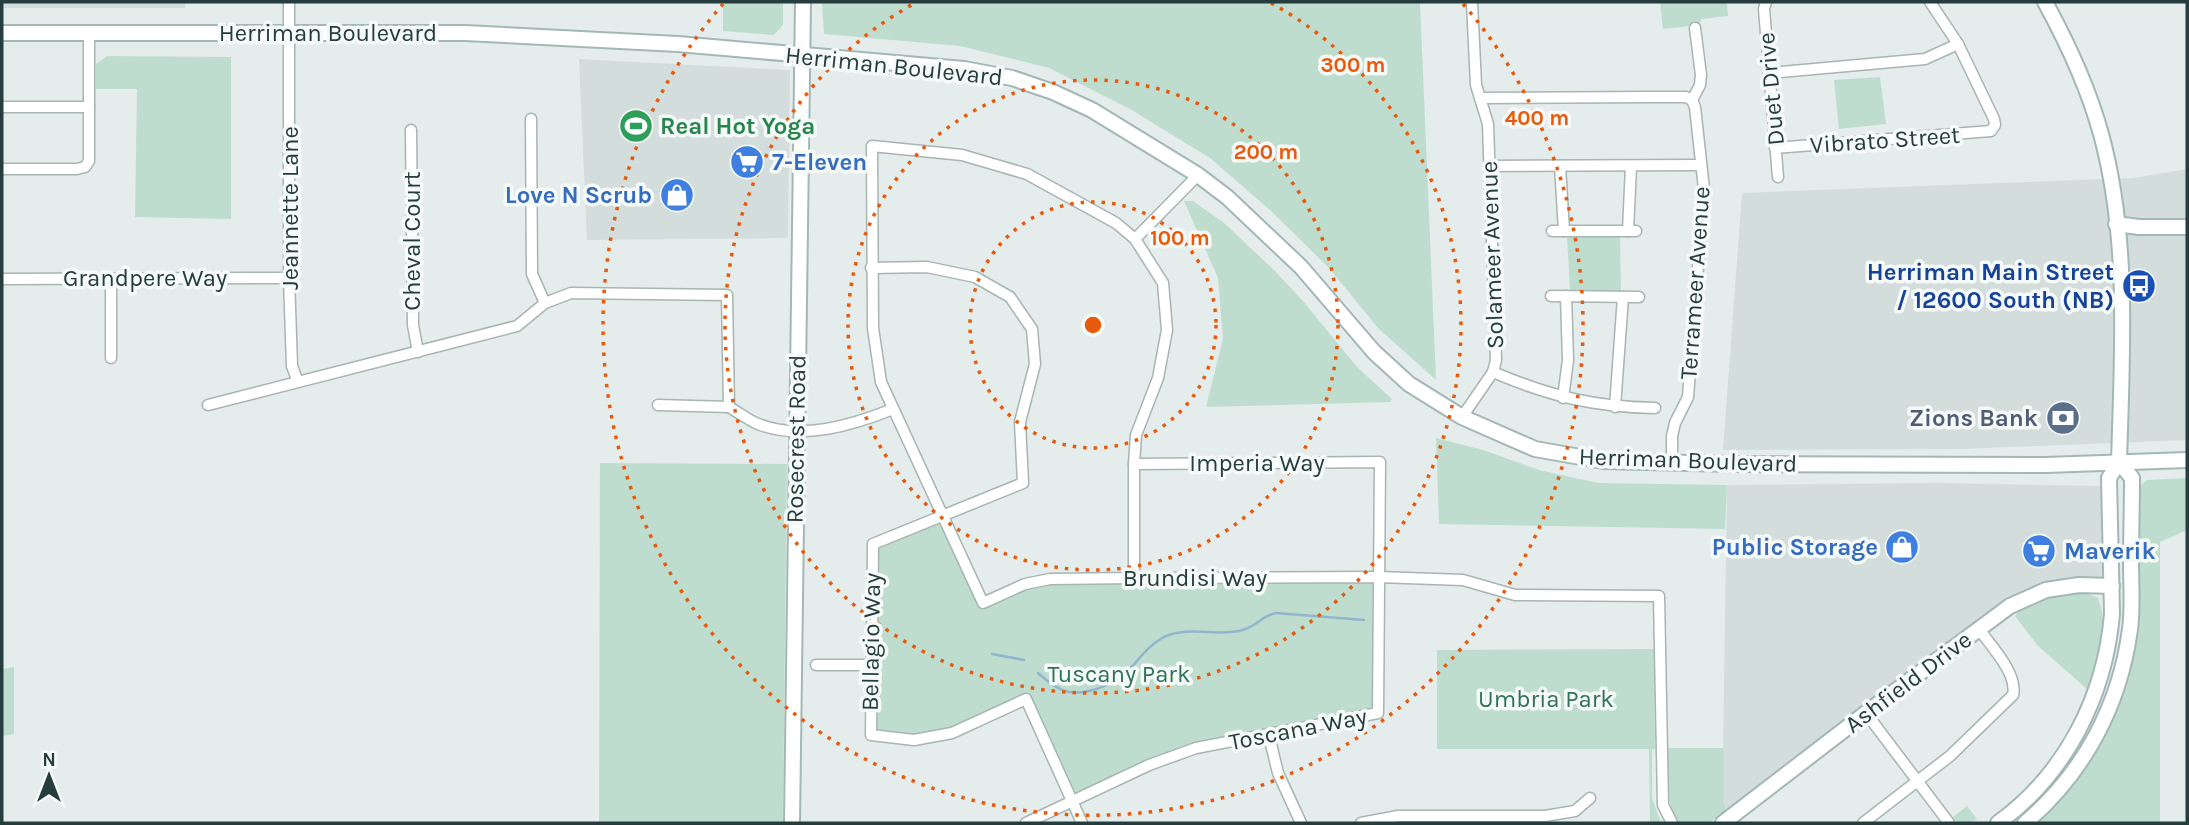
<svg xmlns="http://www.w3.org/2000/svg" width="2189" height="825" font-family="Karla,sans-serif">
<style>
.built{fill:#d3dddb}
.green{fill:#bfddce}
.lines{fill:none;stroke-linecap:round;stroke-linejoin:round}
.stream{stroke:#90b6ce;stroke-width:2.5}
.street-casing{stroke:#a7b5b3;stroke-width:13}
.secondary-casing{stroke:#a3b8b6;stroke-width:18}
.street{stroke:#fff;stroke-width:10}
.secondary{stroke:#fff;stroke-width:14}
.ring{fill:none;stroke:#e8590c;stroke-width:3.5;stroke-dasharray:3.5 7}
.labels{text-anchor:middle;dominant-baseline:central;stroke-width:7;stroke-linejoin:round;paint-order:stroke}
.street-label{font-size:24px;fill:#253e3d;stroke:#f5f9f8}
.leisure-label{font-size:24px;font-weight:bold;fill:#27864d;stroke:#f5f9f8;text-anchor:start}
.shop-label{font-size:24px;font-weight:bold;fill:#366cbe;stroke:#f5f9f8;text-anchor:start}
.transit-label{font-size:24px;font-weight:bold;fill:#164399;stroke:#f5f9f8;text-anchor:end}
.service-label{font-size:24px;font-weight:bold;fill:#4e5e75;stroke:#f5f9f8;text-anchor:end}
.park-label{font-size:24px;fill:#31725a;stroke:#f5f9f8}
.centre{fill:#e8590c;stroke:#f5f9f8;stroke-width:3.5}
.ring-label{font-size:21px;text-anchor:middle;font-weight:bold;fill:#e8590c;stroke:#f5f9f8;stroke-width:7;stroke-linejoin:round;paint-order:stroke}
</style>
<rect width="100%" height="100%" fill="#e4edeb"/>
<g class="built">
<rect x="2" y="2" width="183" height="6"/>
<path d="M579,59L790,70L788,238L587,240Z"/>
<path d="M2187,169V440L1962,449L1723,450L1742,193L2133,178Z"/>
<path d="M1937,483L2103,486L2107,578L2050,584L1722,823L1727,485Z"/>
</g>
<g class="green">
<path d="M723,2H783V25L774,35L723,31Z"/>
<path d="M822,2H1420L1436,380L1378,328L1329,268L1270,210L1210,158L1130,109L1049,68L960,46L824,34Z"/>
<path d="M1660,2H1727L1728,16L1701,19L1700,25L1663,29Z"/>
<path d="M107,56L231,57V219L135,217L137,89H96V64Z"/>
<path d="M1880,77L1886,124L1839,129L1834,80Z"/>
<path d="M1184,201H1193L1224,223L1274,270L1303,301L1357,367L1392,399L1390,402L1206,407L1223,339L1218,278Z"/>
<path d="M1567,235H1620L1621,292H1570Z"/>
<path d="M1436,438L1483,450L1539,470L1598,483L1727,485L1725,529L1439,524Z"/>
<path d="M600,463L787,464L783,823H599Z"/>
<path d="M2187,478V530L2160,542V823H2034C2094,768 2135,694 2138,611C2139,583 2138,554 2138,525C2138,513 2137,499 2139,487L2147,480Z"/>
<path d="M941,517L983,603L1050,579L1378,577V713L1196,748L1072,801L1026,700L952,733L914,740L871,735L873,544Z"/>
<path d="M2083,592L2098,598C2111,633 2098,655 2087,689L2037,645L2015,616L2018,612L2049,597Z"/>
<path d="M1654,649L1655,749H1652V798L1661,823H1650L1649,749H1437V650Z"/>
<path d="M14,667V734L2,736V669Z"/>
<path d="M1668,748H1723V801L1726,810L1709,823H1679C1664,802 1669,773 1668,748Z"/>
<path d="M1967,806L1977,819L1971,823H1957L1953,817Z"/>
</g>
<g class="lines">
<g class="stream">
<path d="M992,654L1024,660"/>
<path d="M1038,673C1046,680 1055,688 1065,691C1086,697 1114,684 1129,670C1140,658 1150,644 1164,637C1188,626 1214,636 1239,631C1258,627 1260,616 1276,613L1364,620"/>
</g>
<g class="street-casing">
<g id="street">
<path d="M289,2V278L292,366L298,382"/>
<path d="M1766,2L1764,9L1778,177"/>
<path d="M1769,73L1925,59L1958,44"/>
<path d="M1480,98L1650,97H1686L1692,100"/>
<path d="M1692,100L1700,85L1701,75L1695,28"/>
<path d="M2,107H89"/>
<path d="M531,119L532,274L545,303"/>
<path d="M411,130L413,325L418,352"/>
<path d="M1775,148L1991,131L1995,125L1994,119L1958,44L1930,2"/>
<path d="M1490,166L1701,165"/>
<path d="M1560,166L1564,231"/>
<path d="M2,169H77L85,167L89,161V34"/>
<path d="M1552,231H1636"/>
<path d="M1628,231L1631,166"/>
<path d="M1135,239L1198,175"/>
<path d="M871,268L927,267L975,277L1010,297L1032,329L1035,364L1020,422L1023,483L873,544L871,735L914,740L952,733L1026,699L1082,823"/>
<path d="M2,279L289,278"/>
<path d="M111,279V358"/>
<path d="M1551,296L1639,297"/>
<path d="M1493,372C1549,396 1594,407 1655,408"/>
<path d="M1563,398L1568,360L1566,296"/>
<path d="M208,405L517,326L545,303L571,293L727,295L729,407"/>
<path d="M658,405L729,407"/>
<path d="M729,407C738,412 748,420 758,424C801,441 853,425 893,409"/>
<path d="M1615,407L1623,297"/>
<path d="M1462,417L1493,372L1496,360L1488,124L1476,85L1472,2"/>
<path d="M1672,463V436L1675,423L1688,397L1704,189L1695,107L1692,100"/>
<path d="M1134,578V464L1136,435L1158,378L1167,330L1163,283L1135,239L1116,223L1027,174L962,155L872,146L873,328L881,382L983,603L1025,584L1050,579L1134,578L1378,577L1463,580L1515,595L1659,596L1663,805L1672,823"/>
<path d="M816,665H870"/>
<path d="M1866,713L1949,823"/>
<path d="M1269,736L1278,773L1301,823"/>
<path d="M1026,823L1149,765L1196,748L1378,713L1380,462L1134,464"/>
<path d="M1361,823L1398,816H1545L1575,811L1590,798"/>
<path d="M1863,823L1950,756L2013,695C2018,674 1991,646 1979,629"/>
</g>
</g>
<g class="secondary-casing">
<g id="secondary">
<path d="M2045,2C2068,44 2088,87 2101,134C2130,240 2122,353 2119,462"/>
<path d="M2,33H465L678,44L964,69L1012,78L1053,92L1092,110L1198,175L1227,197L1301,267L1374,352L1409,384L1462,417L1535,449L1603,461L1734,464L2046,465L2187,460"/>
<path d="M2116,224L2139,227H2187"/>
<path d="M792,823L803,2"/>
<path d="M1723,823L1866,713L2010,606L2046,590L2079,585L2112,586"/>
<path d="M1998,823C2066,774 2105,696 2112,614L2109,478L2119,462"/>
<path d="M2025,823C2084,773 2120,705 2130,629C2133,608 2131,586 2131,564C2131,535 2132,507 2132,478L2119,462"/>
</g>
</g>
<use href="#street" class="street"/>
<use href="#secondary" class="secondary"/>
</g>
<g class="ring">
<circle cx="1093" cy="325" r="123"/>
<circle cx="1093" cy="325" r="245"/>
<path d="M1271 3A368 368 0 1 1 915 3"/>
<path d="M1463 4A490 490 0 1 1 723 4"/>
</g>
<defs>
<g id="stadium-disc" transform="scale(1.75)"><circle r="9.5" fill="#2e9e5b" stroke="#f5f9f8"/><path d="M0-5a6.5 5 0 1 0 0 10a6.5 5 0 1 0 0-10ZM-3.5-1.8h7v3.6h-7Z" fill="#fff"/></g>
<g id="supermarket-disc" transform="scale(1.75)"><circle r="9.5" fill="#3f7fe0" stroke="#f5f9f8"/><path d="M-6-5.5h2.5l.6 2H6L4.5 2H-2.5L-4.4-4H-6ZM-1.5 3.2a1.3 1.3 0 1 0 .1 0ZM3 3.2a1.3 1.3 0 1 0 .1 0Z" fill="#fff"/></g>
<g id="shop-disc" transform="scale(1.75)"><circle r="9.5" fill="#3f7fe0" stroke="#f5f9f8"/><path d="M-5-2.5h2.3a2.7 3.5 0 0 1 5.4 0H5L5.5 6h-11ZM-1.5-2.5h3a1.5 2.3 0 0 0-3 0Z" fill="#fff"/></g>
<g id="bus-disc" transform="scale(1.75)"><circle r="9.5" fill="#1a4fb4" stroke="#f5f9f8"/><path d="M-5-6H5V4H4V6H2V4H-2V6H-4V4H-5ZM-3.5-4V0h7V-4ZM-3.5 1.2v1.5H-2V1.2ZM2 1.2v1.5H3.5V1.2Z" fill="#fff"/></g>
<g id="bank-disc" transform="scale(1.75)"><circle r="9.5" fill="#5c6f8a" stroke="#f5f9f8"/><path d="M-6-4H6V4H-6ZM0-2.3a2.3 2.3 0 1 0 0 4.6a2.3 2.3 0 1 0 0-4.6Z" fill="#fff"/></g>
</defs>
<g fill-rule="evenodd">
<use href="#stadium-disc" x="636" y="126"/>
<use href="#supermarket-disc" x="747" y="162"/>
<use href="#shop-disc" x="677" y="195"/>
<use href="#bus-disc" x="2139" y="286"/>
<use href="#bank-disc" x="2063" y="418"/>
<use href="#shop-disc" x="1902" y="547"/>
<use href="#supermarket-disc" x="2039" y="551"/>
</g>
<g class="labels">
<g class="street-label">
<text x="328" y="33">Herriman Boulevard</text>
<text transform="translate(894 66) rotate(6)">Herriman Boulevard</text>
<text transform="translate(1771 89) rotate(-95)">Duet Drive</text>
<text transform="translate(1885 140) rotate(-4)">Vibrato Street</text>
<text transform="translate(290 208) rotate(-90)">Jeannette Lane</text>
<text transform="translate(412 241) rotate(-90)">Cheval Court</text>
<text transform="translate(1492 255) rotate(-92)">Solameer Avenue</text>
<text x="145" y="278">Grandpere Way</text>
<text transform="translate(1695 283) rotate(-86)">Terrameer Avenue</text>
<text transform="translate(796 439) rotate(-89)">Rosecrest Road</text>
<text transform="translate(1688 460) rotate(2)">Herriman Boulevard</text>
<text x="1257" y="463">Imperia Way</text>
<text x="1195" y="578">Brundisi Way</text>
<text transform="translate(871 642) rotate(-89)">Bellagio Way</text>
<text transform="translate(1908 682) rotate(-37)">Ashfield Drive</text>
<text transform="translate(1298 729) rotate(-11)">Toscana Way</text>
</g>
<g class="leisure-label">
<text x="660" y="126">Real Hot Yoga</text>
</g>
<g class="shop-label">
<text x="772" y="162">7-Eleven</text>
<text x="652" y="195" text-anchor="end">Love N Scrub</text>
<text x="1878" y="547" text-anchor="end">Public Storage</text>
<text x="2064" y="551">Maverik</text>
</g>
<g class="transit-label">
<text x="2114" y="272">Herriman Main Street<tspan x="2114" dy="28">/ 12600 South (NB)</tspan></text>
</g>
<g class="service-label">
<text x="2038" y="418">Zions Bank</text>
</g>
<g class="park-label">
<text x="1119" y="674">Tuscany Park</text>
<text x="1546" y="699">Umbria Park</text>
</g>
</g>
<circle cx="1093" cy="325" r="10" class="centre"/>
<g class="ring-label">
<text x="1353" y="72">300 m</text>
<text x="1537" y="125">400 m</text>
<text x="1266" y="159">200 m</text>
<text x="1180" y="245">100 m</text>
</g>
<rect width="2189" height="825" fill="none" stroke="#253e3d" stroke-width="7"/>
<g transform="translate(49 776)" stroke="#f5f9f8" stroke-width="5" paint-order="stroke">
<path d="M0-5L12 26L0 18L-12 26Z" fill="#253e3d"/>
<text y="-10" font-size="19" font-weight="bold" text-anchor="middle" fill="#253e3d">N</text>
</g>
</svg>
